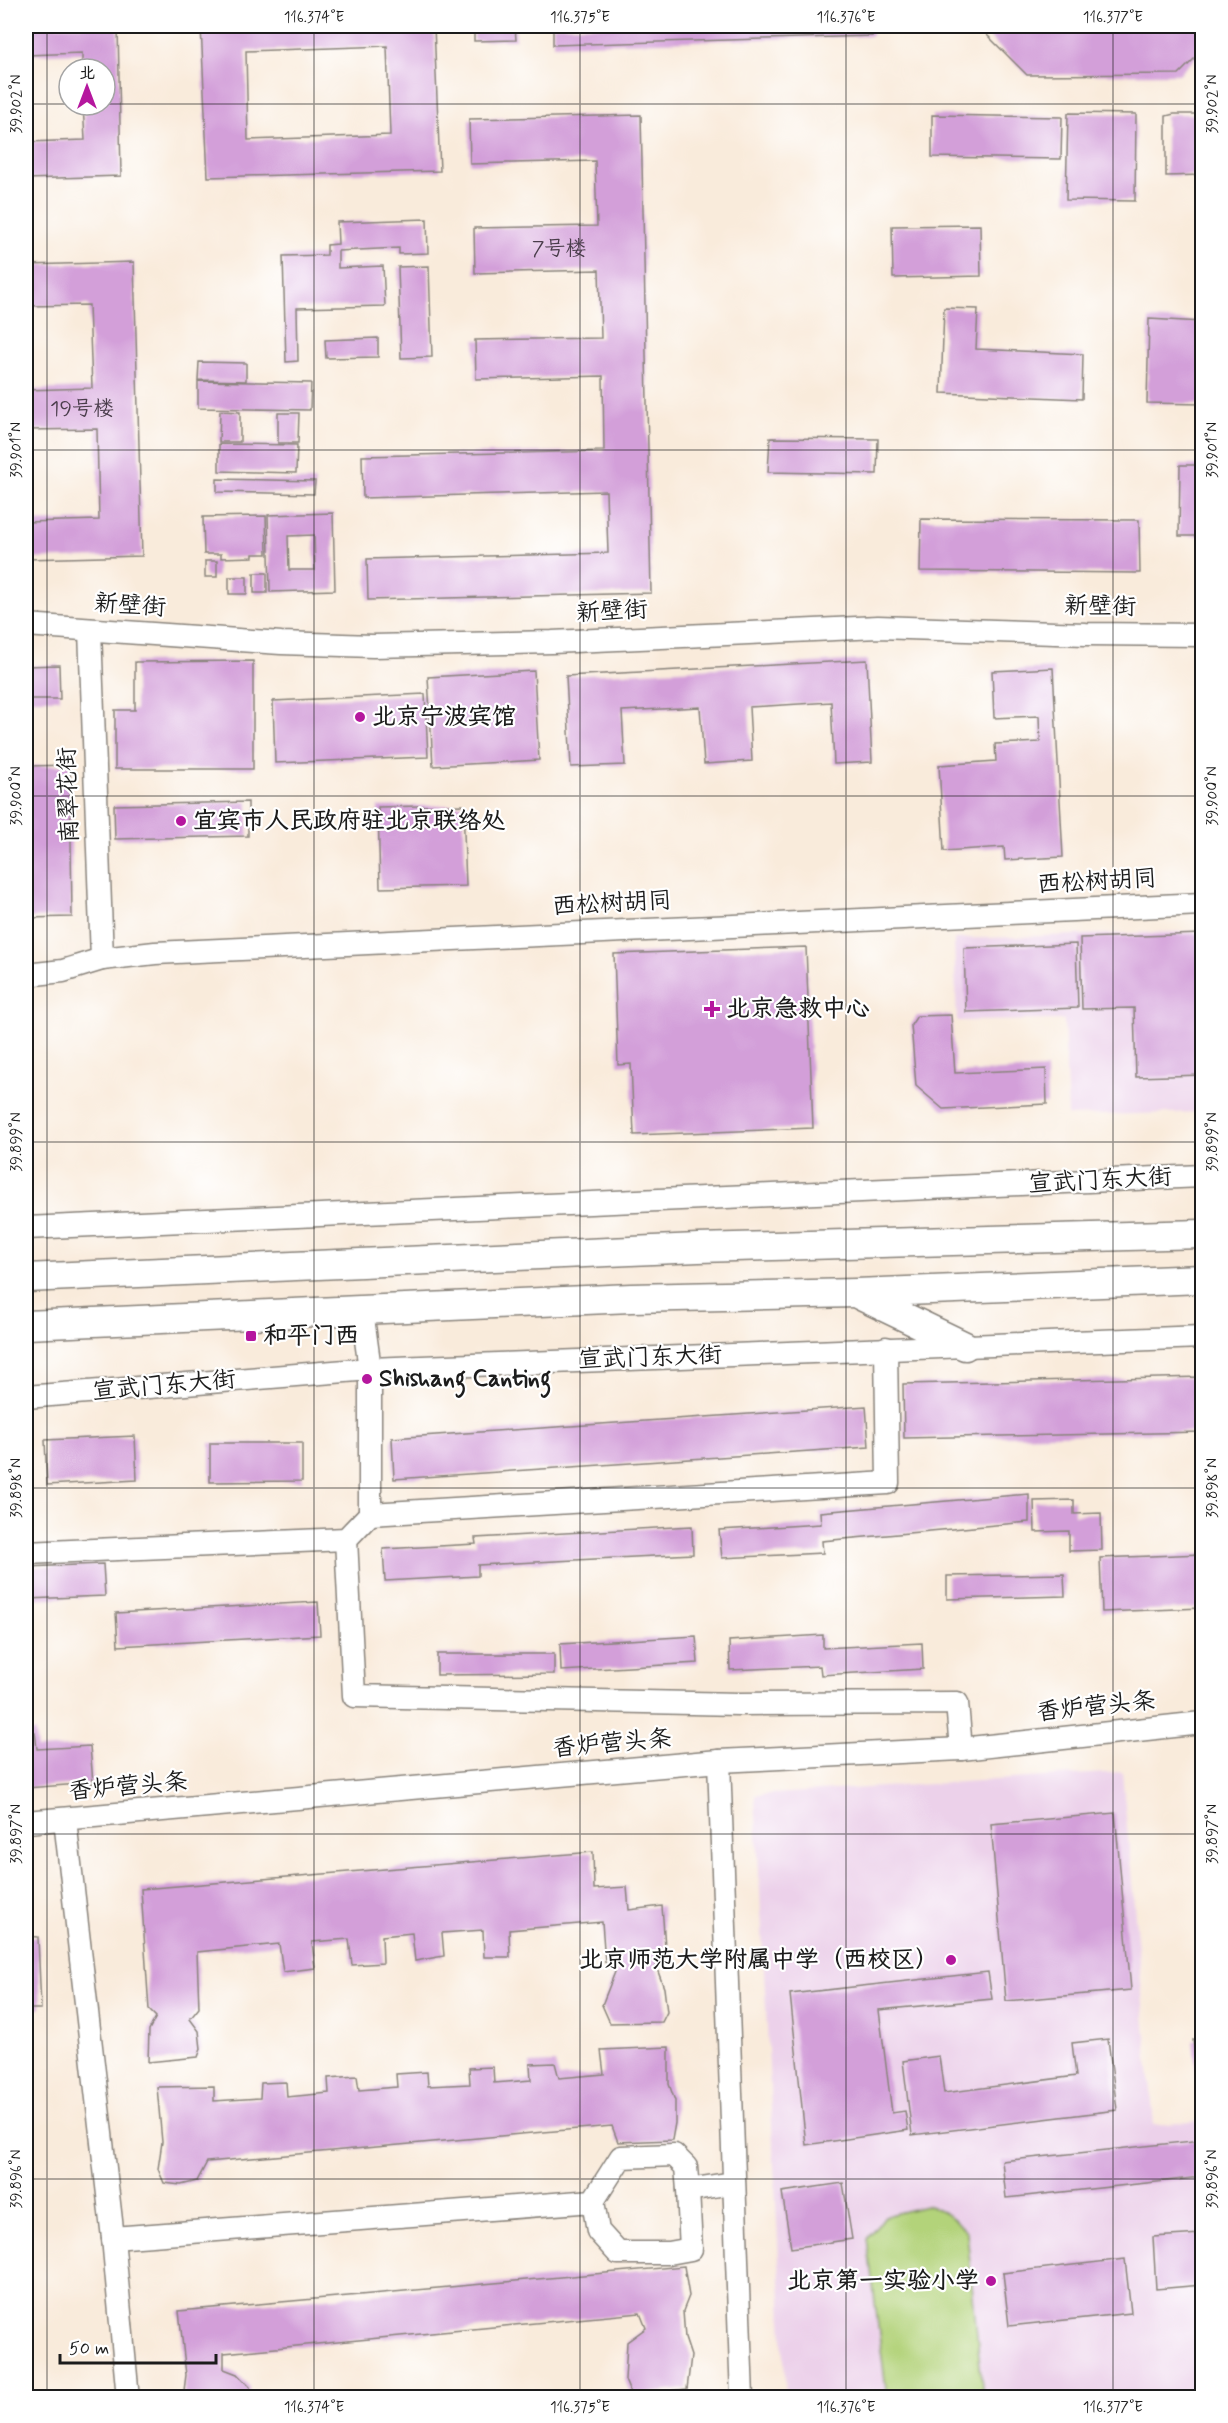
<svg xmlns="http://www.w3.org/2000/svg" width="1228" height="2423" font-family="Mynerve,'LXGW WenKai TC',sans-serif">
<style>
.built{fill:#ecd1ea}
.pitch{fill:#b3d37a;stroke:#68784b;stroke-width:1.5}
.building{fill:#d39fd9;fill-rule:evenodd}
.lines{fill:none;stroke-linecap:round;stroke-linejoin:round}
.minor-casing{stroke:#8a847c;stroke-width:25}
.major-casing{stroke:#8a847c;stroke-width:31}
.minor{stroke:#fff;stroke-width:22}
.major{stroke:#fff;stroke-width:28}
.ticks{fill:none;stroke:#1c1c1c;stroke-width:1.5;stroke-opacity:0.45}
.poi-dot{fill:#b5179e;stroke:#fff;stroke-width:2}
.labels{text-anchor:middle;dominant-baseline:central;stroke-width:4.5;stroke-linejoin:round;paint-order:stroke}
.number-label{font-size:21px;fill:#4a3d4b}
.street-label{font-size:24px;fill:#1c1c1c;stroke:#fff}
.poi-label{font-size:24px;font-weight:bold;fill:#1c1c1c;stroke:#fff;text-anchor:start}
.neatline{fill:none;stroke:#1c1c1c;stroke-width:2}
.ticks-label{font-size:15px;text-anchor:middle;fill:#1c1c1c}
</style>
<rect width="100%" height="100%" fill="#fff"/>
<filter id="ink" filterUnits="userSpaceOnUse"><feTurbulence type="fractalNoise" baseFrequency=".0167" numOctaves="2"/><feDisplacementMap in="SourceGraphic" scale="12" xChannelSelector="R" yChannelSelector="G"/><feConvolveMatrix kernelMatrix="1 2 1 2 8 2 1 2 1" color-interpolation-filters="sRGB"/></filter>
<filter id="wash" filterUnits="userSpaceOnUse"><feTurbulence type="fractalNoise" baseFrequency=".008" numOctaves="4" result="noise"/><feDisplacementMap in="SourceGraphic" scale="24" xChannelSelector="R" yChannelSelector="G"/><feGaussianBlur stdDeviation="1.35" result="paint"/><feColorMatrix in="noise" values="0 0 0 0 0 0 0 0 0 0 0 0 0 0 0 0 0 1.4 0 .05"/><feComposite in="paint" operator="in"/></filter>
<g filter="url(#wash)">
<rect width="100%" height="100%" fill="#f9ebdb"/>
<g class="built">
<path d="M1202,931V1112L1068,1116L1064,1020L957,1021L954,939Z"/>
<path d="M1122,1772L1154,2125L1202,2121V2397H786L755,1795Z"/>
</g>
<path class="pitch" d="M930,2205L955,2219L967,2233L983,2397H887L867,2239L885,2216Z"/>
<g id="blocks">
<g class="building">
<path d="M26,26H118L121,176L26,179V142L85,140L83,105H105V69H82V53L26,55Z"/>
<path d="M201,26H434L440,171L208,177ZM387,46L390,135L248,140L246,51Z"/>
<path d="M474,26H515L516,40L474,41Z"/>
<path d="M553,26H872V36L553,45Z"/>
<path d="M978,26H1202V51L1179,74L1027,75Z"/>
<path d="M1068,113L1136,114L1135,201L1066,200Z"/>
<path d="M1174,114H1202V175L1166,176V116Z"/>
<path d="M641,115L651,593L368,600L367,559L608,553L606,491L363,498L362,456L604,451L603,376L476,379L475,340L601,338L599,270L475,273L474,228L597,226L595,161L470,164L469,119Z"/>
<path d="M932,115L1062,117L1061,159L932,157Z"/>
<path d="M427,219L428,253L399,254V248L338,251V268L383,266L385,306L297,308L298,361L286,362L283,256L327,255V245L338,244L337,222Z"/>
<path d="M980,225L981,276L893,278L892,226Z"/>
<path d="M134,262L142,556L26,559V522L99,520L97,429L26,430V390L92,388L89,305L26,306V265Z"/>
<path d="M429,266L432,357L401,358L398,267Z"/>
<path d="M944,308L978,309L976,349L1083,354L1082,399L941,393Z"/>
<path d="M1149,319L1202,322V404L1147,403Z"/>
<path d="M378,338V357L326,358L325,340Z"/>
<path d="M199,362L246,363V381L198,380Z"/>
<path d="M198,381L311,383L310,410L198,408Z"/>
<path d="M220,411L240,412V442H219Z"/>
<path d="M278,413H299L298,443H278Z"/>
<path d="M770,438L878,439L877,474L768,472Z"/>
<path d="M219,444L297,445L296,473L219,471Z"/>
<path d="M1180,465H1202V536H1179Z"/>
<path d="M217,479L315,481L314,494L217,492Z"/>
<path d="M333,513L335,590L270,592L268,515ZM314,535L315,570H289L288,536Z"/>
<path d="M266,516L267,554H253V557L221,558V554H204L203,517Z"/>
<path d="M921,519L1139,520L1140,573L920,571Z"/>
<rect x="205" y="561" width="12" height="16"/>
<rect x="254" y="573" width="13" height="20"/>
<rect x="229" y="577" width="18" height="17"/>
<path d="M867,660L872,762L834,764L831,702L749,707L752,761L704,764L700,707L622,711L625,765L571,767L566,676Z"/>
<path d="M253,661V769H115V710H135V662Z"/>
<path d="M59,665L60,699H26V666Z"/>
<path d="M1053,668L1063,857L1005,860L1004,847L944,851L939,765L996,761L995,744L1040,742L1039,716L994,718L992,671Z"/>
<path d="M534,671L539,760L433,766L428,677Z"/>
<path d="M425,694L428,757L275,763L273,701Z"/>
<path d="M70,765L72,917L26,918V876H27L26,766Z"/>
<path d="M248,802V836L115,839L114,805Z"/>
<path d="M463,805L466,886L380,888L378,807Z"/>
<path d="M1202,934V1075L1136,1077L1134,1008L1082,1009L1080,938Z"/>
<path d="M1076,944L1078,1008L966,1012L964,948Z"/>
<path d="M806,947L813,1128L634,1135L631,1064L618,1065L614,954Z"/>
<path d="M951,1015L955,1073L1046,1069L1047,1104L943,1109L916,1086L911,1025L917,1016Z"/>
<path d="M1202,1377V1432L904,1438L903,1384Z"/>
<path d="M866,1406L869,1447L394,1479L392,1438Z"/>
<path d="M135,1436L137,1480L47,1485L45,1440Z"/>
<path d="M210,1443H302V1481L210,1482Z"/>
<path d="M1029,1494V1522L822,1541L823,1553L722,1558L719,1530L821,1524L820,1512Z"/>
<path d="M1074,1500V1514L1101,1513L1102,1550L1069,1551V1531L1035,1532L1034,1501Z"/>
<path d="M692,1526L693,1554L478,1565V1576L385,1581L383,1549L476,1544L475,1538Z"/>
<path d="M1202,1554V1608L1102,1612L1100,1558Z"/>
<path d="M103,1564L105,1596L26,1599V1567Z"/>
<path d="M1064,1574L1065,1596L947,1599V1576Z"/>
<path d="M318,1602L320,1635L118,1646L116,1613Z"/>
<path d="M823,1635V1648L922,1643L923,1669L821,1675L820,1666L730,1670L729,1641Z"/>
<path d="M696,1636L698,1663L561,1671L560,1644Z"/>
<path d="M437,1654H554V1674L437,1675Z"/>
<path d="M35,1732L37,1749L90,1746L93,1783L26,1788V1733Z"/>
<path d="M1115,1813L1131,1990L1006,2001L991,1824Z"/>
<path d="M593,1852L594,1889L627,1887L629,1910L662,1906L666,1960L656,1966L664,1988L667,2012L662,2022L610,2023L602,2005L615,1972L605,1962L602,1922L509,1930L510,1957H484L483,1930L442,1933L444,1956L415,1961L412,1933L382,1936L383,1963L352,1965L349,1939L312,1942L315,1968L283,1972L279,1944L197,1952L199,2008L190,2019L199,2031L201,2049L198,2057L148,2062L149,2030L156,2017L149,2010L141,1889Z"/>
<path d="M26,1936L38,1937L41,2009H26Z"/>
<path d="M988,1972L992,1999L879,2010L892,2113L905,2111L908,2130L806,2145L790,1994Z"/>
<path d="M1108,2039L1117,2110L912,2135L903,2061L939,2056L944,2093L1076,2076L1072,2043Z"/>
<path d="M1202,2039V2106H1200L1193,2040Z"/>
<path d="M669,2047V2084L675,2101V2123L672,2140L618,2142L612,2126L207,2162L197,2181L181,2185L164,2183L158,2169L162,2142L157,2087L214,2086V2101L260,2098L261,2083L286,2082L287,2097L329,2093L328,2078L357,2076L359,2090L397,2087L396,2074L427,2072L428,2086L470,2084L469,2068L493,2067L494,2083L531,2080L530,2064L555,2063L559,2078L604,2074L601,2050Z"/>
<path d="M1202,2140V2177L1006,2198L1002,2161Z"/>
<path d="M843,2183L852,2239L791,2248L782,2192Z"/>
<path d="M1201,2234L1202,2285L1156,2289L1153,2237Z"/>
<path d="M1125,2259L1131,2313L1009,2326L1003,2273Z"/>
<path d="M684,2266L689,2296L683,2311L685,2338L691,2356L687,2389L631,2395L625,2380L627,2342L646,2328L640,2313L224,2353V2369L237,2374L250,2387V2398H183L186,2375L179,2311Z"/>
</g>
</g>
</g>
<g filter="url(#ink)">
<use href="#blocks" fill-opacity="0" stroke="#8a847c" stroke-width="1.5"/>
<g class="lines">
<g class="minor-casing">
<g id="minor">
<path d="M26,625L281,643L373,646L552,642L878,627L1086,634L1202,635"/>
<path d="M90,630L102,959"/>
<path d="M26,975L63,971L102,959L155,953L1202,904"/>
<path d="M26,1228L1202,1176"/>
<path d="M362,1311L370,1369V1514"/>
<path d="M26,1397L370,1369L1202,1337"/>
<path d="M346,1539L354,1696L739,1704L957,1703L961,1749"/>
<path d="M26,1553L346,1539L370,1514L888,1483L886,1348"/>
<path d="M719,1761L742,2398"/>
<path d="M65,1820L113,2238L128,2398"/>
<path d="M26,1822L719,1761L961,1749L1202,1723"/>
<path d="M593,2201L598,2231L618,2253H669L691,2249L688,2190"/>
<path d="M113,2238L593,2201L621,2157L674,2155L686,2167L688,2190L733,2183"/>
</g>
</g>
<g class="major-casing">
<g id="major">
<path d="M26,1278L698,1248L1202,1234"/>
<path d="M861,1296L965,1346"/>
<path d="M26,1325L631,1298L856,1293L1202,1279"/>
</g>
</g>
<use href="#minor" class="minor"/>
<use href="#major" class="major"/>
</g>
</g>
<path class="ticks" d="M47,26V2398M314,26V2398M580,26V2398M846,26V2398M1113,26V2398M26,104H69M105,104H1202M26,450H1202M26,796H1202M26,1142H1202M26,1488H1202M26,1834H1202M26,2179H1202"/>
<g class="poi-dot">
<circle cx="360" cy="717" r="6"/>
<circle cx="181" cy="821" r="6"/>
<path d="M709 1000h6v6h6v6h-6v6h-6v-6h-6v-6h6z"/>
<rect x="245" y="1330" width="12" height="12" rx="3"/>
<circle cx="367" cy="1379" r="6"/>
<circle cx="951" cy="1960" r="6"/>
<circle cx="991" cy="2281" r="6"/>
</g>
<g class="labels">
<g class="number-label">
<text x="559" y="249">7号楼</text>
<text x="82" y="409">19号楼</text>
</g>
<g class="street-label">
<text transform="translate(130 606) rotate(4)">新壁街</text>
<text transform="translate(1100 607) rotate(1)">新壁街</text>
<text transform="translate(612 612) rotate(-3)">新壁街</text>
<text transform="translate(69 795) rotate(-92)">南翠花街</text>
<text transform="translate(1097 882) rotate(-3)">西松树胡同</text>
<text transform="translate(612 904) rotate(-3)">西松树胡同</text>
<text transform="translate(1100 1181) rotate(-3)">宣武门东大街</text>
<text transform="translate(650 1358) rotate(-2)">宣武门东大街</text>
<text transform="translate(164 1386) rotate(-5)">宣武门东大街</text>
<text transform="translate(1096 1707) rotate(-6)">香炉营头条</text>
<text transform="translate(612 1744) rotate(-5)">香炉营头条</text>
<text transform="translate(128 1787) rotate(-5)">香炉营头条</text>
</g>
<g class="poi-label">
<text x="372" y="717">北京宁波宾馆</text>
<text x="193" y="821">宜宾市人民政府驻北京联络处</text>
<text x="726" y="1009">北京急救中心</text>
<text x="263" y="1336">和平门西</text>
<text x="379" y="1379">Shishang Canting</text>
<text x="939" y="1960" text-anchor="end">北京师范大学附属中学（西校区）</text>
<text x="979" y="2281" text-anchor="end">北京第一实验小学</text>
</g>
</g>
<rect width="1228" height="2423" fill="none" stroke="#fff" stroke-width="66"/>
<g transform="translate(87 87)"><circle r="28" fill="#ffffff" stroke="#a4a4a4" stroke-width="1.5"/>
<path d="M0-4.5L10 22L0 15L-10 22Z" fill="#b5179e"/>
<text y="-9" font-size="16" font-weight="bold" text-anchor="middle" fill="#1c1c1c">北</text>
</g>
<path d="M60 2354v9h156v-9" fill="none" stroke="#1c1c1c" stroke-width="3"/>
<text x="69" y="2354" font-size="18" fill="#1c1c1c" stroke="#ffffff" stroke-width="4.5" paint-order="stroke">50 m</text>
<rect x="33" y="33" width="1162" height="2357" class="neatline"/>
<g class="ticks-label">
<text x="314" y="22">116.374°E</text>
<text x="580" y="22">116.375°E</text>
<text x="846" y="22">116.376°E</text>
<text x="1113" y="22">116.377°E</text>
<text transform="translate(16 104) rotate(-90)" y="5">39.902°N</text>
<text transform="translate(1212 104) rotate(-90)" y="5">39.902°N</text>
<text transform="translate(16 450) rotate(-90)" y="5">39.901°N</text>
<text transform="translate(1212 450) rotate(-90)" y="5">39.901°N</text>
<text transform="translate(16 796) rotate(-90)" y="5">39.900°N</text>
<text transform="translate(1212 796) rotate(-90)" y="5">39.900°N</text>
<text transform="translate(16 1142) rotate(-90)" y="5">39.899°N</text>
<text transform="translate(1212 1142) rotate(-90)" y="5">39.899°N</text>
<text transform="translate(16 1488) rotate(-90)" y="5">39.898°N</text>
<text transform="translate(1212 1488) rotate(-90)" y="5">39.898°N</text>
<text transform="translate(16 1834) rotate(-90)" y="5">39.897°N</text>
<text transform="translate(1212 1834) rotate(-90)" y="5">39.897°N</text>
<text transform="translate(16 2179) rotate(-90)" y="5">39.896°N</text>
<text transform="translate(1212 2179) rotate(-90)" y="5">39.896°N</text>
<text x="314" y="2412">116.374°E</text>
<text x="580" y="2412">116.375°E</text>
<text x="846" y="2412">116.376°E</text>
<text x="1113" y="2412">116.377°E</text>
</g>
</svg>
